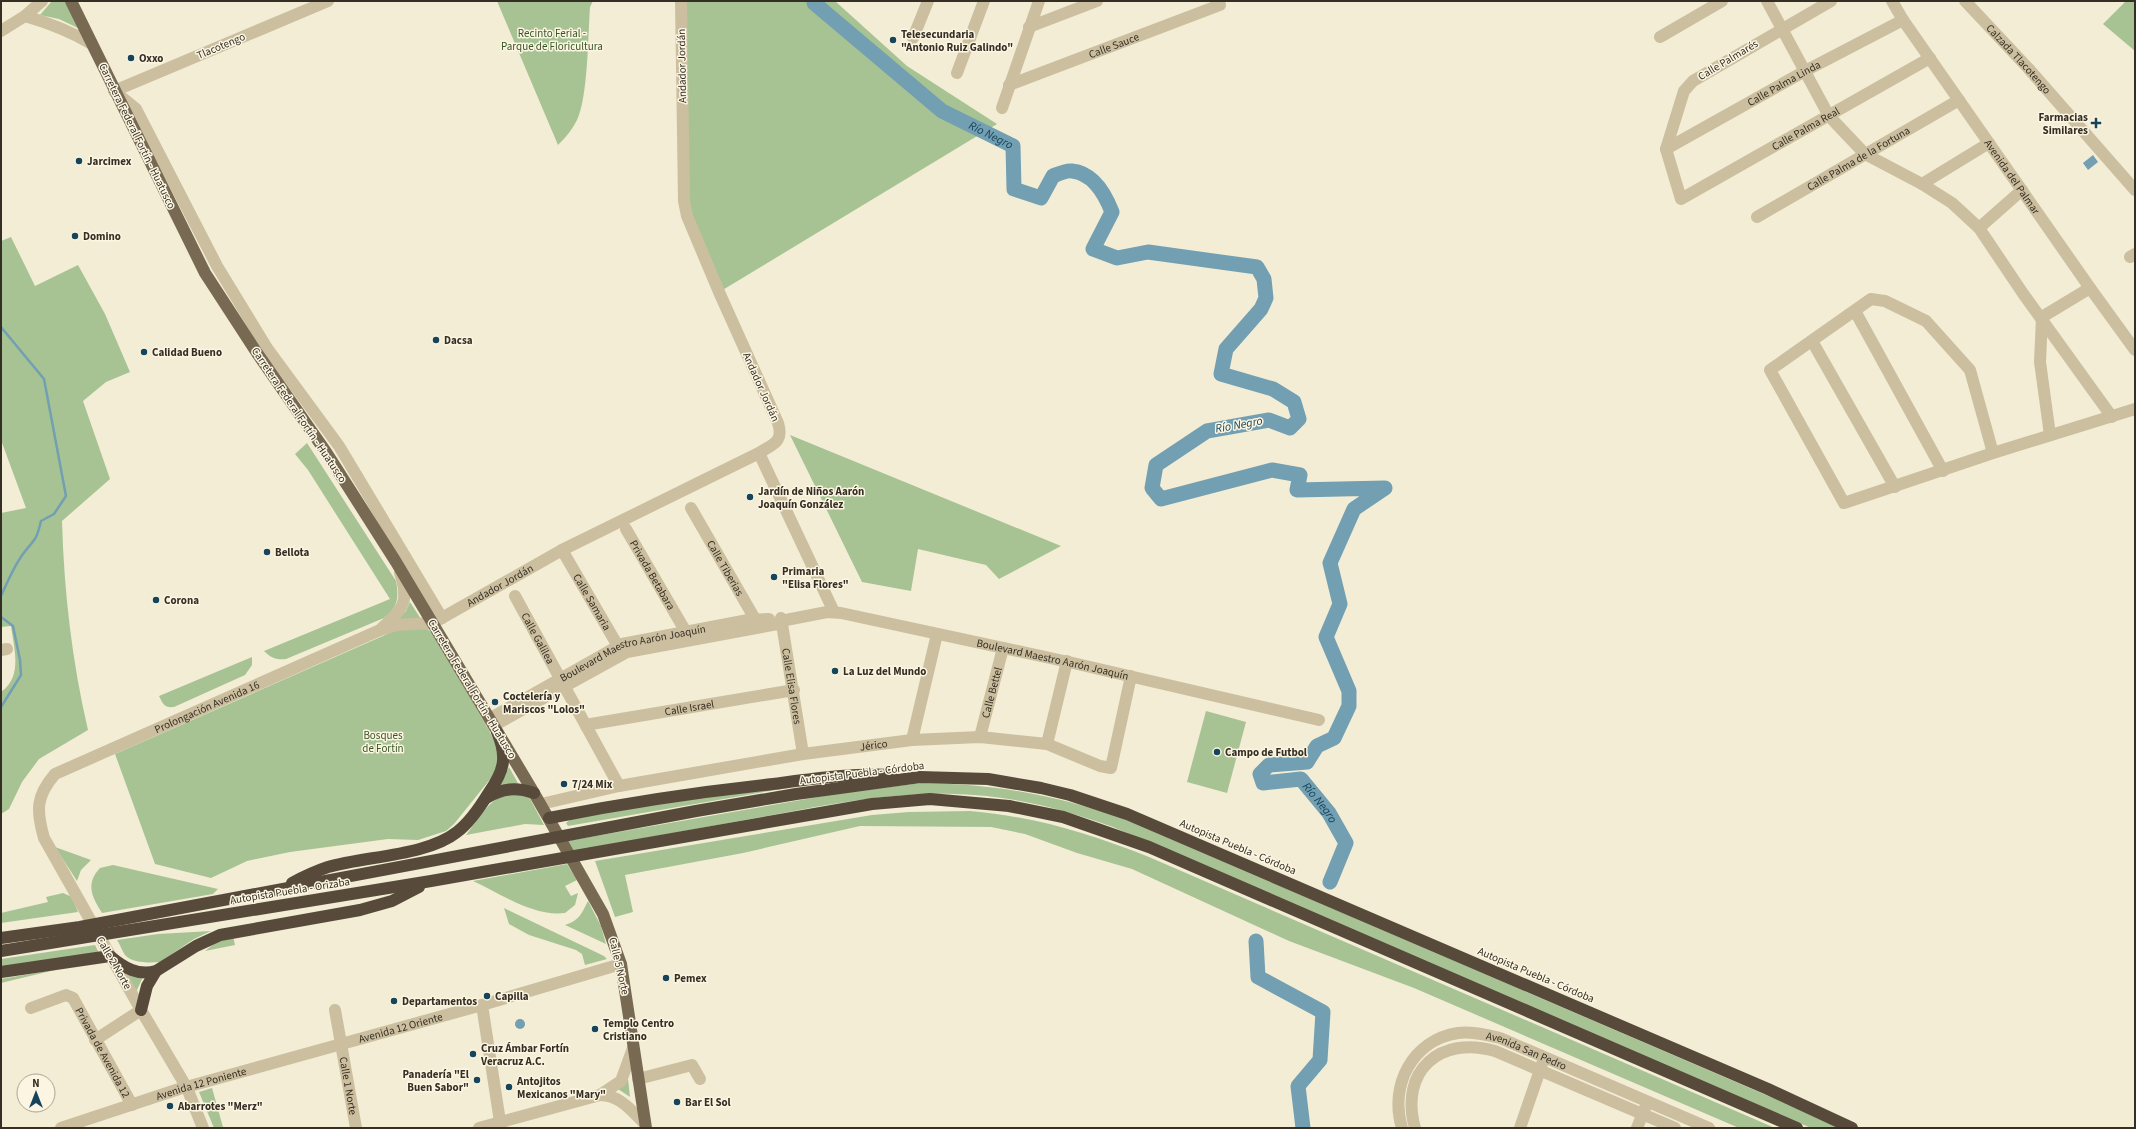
<svg xmlns="http://www.w3.org/2000/svg" width="2136" height="1129" font-family="'Source Sans 3',sans-serif">
<style>
.green{fill:#a7c394}
.water{fill:#729fb2}
.lines{fill:none;stroke-linecap:round;stroke-linejoin:round}
.stream{stroke:#729fb2;stroke-width:2.5}
.river{stroke:#729fb2;stroke-width:15}
.minor{stroke:#ccbfa0;stroke-width:12}
.major{stroke:#786953;stroke-width:12}
.highway{stroke:#574a3a;stroke-width:12}
.poi-dot{fill:#16445a;stroke:#fbf5e1;stroke-width:1.5}
.labels{text-anchor:middle;dominant-baseline:central;stroke-width:3;stroke-linejoin:round;paint-order:stroke}
.park-label{font-size:11px;fill:#385526;stroke:#fbf5e1}
.poi-label{font-size:11px;font-weight:bold;fill:#352e24;stroke:#fbf5e1;text-anchor:start}
.street-label{font-size:11px;fill:#352e24;stroke:#fbf5e1}
.water-label{font-size:12px;font-style:italic;fill:#16445a;stroke:#fbf5e1}
</style>
<rect width="100%" height="100%" fill="#f3edd5"/>
<g class="green">
<path d="M52,1H66L78,28L59,19L40,15Z"/>
<path d="M497,1H593L590,7C588,35 588,97 577,120C572,130 566,137 558,145Z"/>
<path d="M681,1H835L907,66L997,124L721,291L684,201Z"/>
<path d="M2126,1H2135V51L2103,24Z"/>
<path d="M11,237L35,286L78,265L105,314L130,372L106,382L83,401L110,479L62,521C64,592 72,661 88,730L39,759L22,782L9,809L1,814V692C23,676 14,649 11,626L1,627V513L26,508L1,440V241Z"/>
<path d="M790,435L1061,546L999,579L986,565L918,549L911,591L862,582Z"/>
<path d="M307,443L396,581C399,597 398,608 384,618L286,659C276,660 271,658 264,651L390,599L308,470L295,454Z"/>
<path d="M410,602L421,619L398,620L406,611Z"/>
<path d="M401,628H426L436,636L496,743L498,755V764L491,778L454,824L446,831L418,840L388,839L290,852L247,861L211,878L155,864L115,754Z"/>
<path d="M252,657V665L245,675L174,707C164,708 163,704 159,696Z"/>
<path d="M1206,711L1246,722L1227,793L1187,782Z"/>
<path d="M509,767L519,785L498,786Z"/>
<path d="M921,783C994,784 1050,794 1119,817L1843,1128H1811L1113,827C1063,809 1009,795 954,794C893,792 832,804 772,815C705,827 639,839 573,851L567,841L841,793Z"/>
<path d="M787,788L568,826L566,823L572,818L690,798Z"/>
<path d="M505,794L528,795L544,825L525,824L466,835C478,820 487,802 505,794Z"/>
<path d="M970,811C1036,817 1088,833 1149,857L1775,1128H1739L1414,988L1289,941L1132,869L1077,853L1025,834L991,827L860,826L743,853L625,875L633,912L615,917L595,861L872,815L909,812Z"/>
<path d="M55,847L91,860L81,870L77,881Z"/>
<path d="M567,864L577,880L565,886L571,896L578,893L575,905L565,913C534,917 501,894 473,881Z"/>
<path d="M113,865L218,889L213,894L102,913C92,897 85,884 100,868Z"/>
<path d="M63,893L72,897L78,912L1,923V913L48,902L46,897Z"/>
<path d="M588,901L601,926L606,944L565,925C579,921 582,913 588,901Z"/>
<path d="M504,908L604,956L607,959L585,965L582,954L576,950L529,935L509,924Z"/>
<path d="M211,931L194,939L160,962C149,963 132,963 125,955C122,951 120,944 117,940L158,934Z"/>
<path d="M233,936L235,945L205,951L220,939Z"/>
<path d="M95,945L99,953L1,969V959Z"/>
<path d="M59,969L1,983V979Z"/>
<path d="M127,974L143,977L136,992Z"/>
<path d="M628,1079L630,1097L618,1089Z"/>
<path d="M212,1088L223,1127L214,1128L199,1092Z"/>
</g>
<g class="water">
<path d="M2093,155L2098,162L2088,170L2083,163Z"/>
<circle cx="520" cy="1024" r="5"/>
</g>
<g class="lines">
<g class="stream">
<path d="M1,327L44,379L66,496L54,514L41,521C36,542 35,538 23,554C14,566 8,581 1,596"/>
<path d="M1,617L13,626L20,660L21,675L1,707"/>
</g>
<g class="river">
<path id="s1" d="M814,1V3L942,111L1013,146L1014,189L1041,198L1053,176C1058,174 1066,170 1072,171C1093,173 1105,194 1112,212L1093,249L1117,258L1148,252L1257,267L1264,279L1266,298L1261,309L1226,349L1221,374L1273,389L1294,402L1299,419L1290,428L1269,420L1207,431L1156,465L1152,488L1161,499L1272,470L1300,475L1297,490L1385,488L1354,509L1330,563L1340,604L1326,637L1349,691V706L1334,738L1317,746L1307,762L1269,765L1260,774L1263,783L1301,779L1329,813L1346,843L1330,882"/>
<path d="M1256,941L1258,977L1323,1012L1320,1060L1298,1086L1303,1128"/>
</g>
<g class="minor">
<path d="M328,1L114,91L136,109L217,266L267,348L339,446L442,618"/>
<path d="M1767,1L1829,116L1865,154L1922,184L1952,203L1979,228L2024,295L2112,417"/>
<path id="s2" d="M1831,1L1693,81L1684,91L1666,149L1681,199L1930,58"/>
<path id="s3" d="M1892,1L1903,20L2090,288L2135,350"/>
<path id="s4" d="M1965,1L2028,68L2135,190"/>
<path d="M25,16C49,23 70,31 92,44"/>
<path d="M1029,27L1097,1"/>
<path d="M1,31L25,16L42,1"/>
<path d="M1660,37L1722,1"/>
<path d="M913,38L928,1"/>
<path d="M957,73L984,1"/>
<path id="s5" d="M1009,85L1220,5"/>
<path d="M1002,108L1039,1"/>
<path id="s6" d="M1666,149L1805,71L1903,20"/>
<path d="M1922,184L1989,143"/>
<path id="s7" d="M1757,217L1959,100"/>
<path d="M1979,228L2022,190"/>
<path d="M2130,257L2135,254"/>
<path d="M1855,311L1943,471"/>
<path d="M1812,341L1895,487"/>
<path d="M2050,435L2040,362L2042,317L2090,288"/>
<path d="M759,453L834,612"/>
<path d="M1993,453L1970,370L1926,321L1885,301L1871,299L1770,370L1844,503L1993,453L2135,409"/>
<path id="s8" d="M691,508L759,626"/>
<path id="s9" d="M626,529L683,627L690,637"/>
<path id="s10" d="M562,550L622,653"/>
<path id="s11" d="M515,596L619,786"/>
<path id="s12" d="M781,618L803,754"/>
<path d="M382,628C403,609 410,601 400,573"/>
<path d="M1,650L7,649"/>
<path id="s13" d="M489,719L622,644L748,620L769,619"/>
<path id="s14" d="M493,726L627,652L778,624L786,620L827,612L841,613L1073,663L1319,720"/>
<path id="s15" d="M586,726L591,724L794,690"/>
<path id="s16" d="M980,737L1003,648"/>
<path d="M912,740L937,634"/>
<path d="M1047,744L1067,661"/>
<path id="s17" d="M541,804L619,786L803,754L912,740L980,737L1047,744L1100,766L1111,768L1131,676"/>
<path d="M482,1005L501,1128"/>
<path id="s18" d="M31,1008L66,995L73,998L132,1105"/>
<path id="s19" d="M335,1010L356,1128"/>
<path d="M95,1040L141,1010"/>
<path d="M638,1079L692,1065L700,1079"/>
<path d="M600,1095C620,1095 632,1111 645,1124"/>
<path id="s20" d="M61,1128L179,1089L482,1005L621,964"/>
<path id="s21" d="M203,1128L187,1088L141,1010L44,838C36,810 36,796 55,774L380,630L397,625L433,623L562,550L759,453C773,444 784,442 778,423L719,292L687,216L684,201L681,1"/>
<path d="M479,1128L600,1095L621,1081L633,1048"/>
<path id="s22" d="M1402,1128C1389,1086 1412,1040 1458,1033C1472,1031 1486,1035 1500,1038L1709,1128"/>
<path d="M1415,1128C1399,1071 1440,1035 1495,1051L1675,1128"/>
<path d="M1520,1128L1542,1064"/>
<path d="M1637,1128L1645,1108"/>
</g>
<path class="major" d="M71,1L205,273L257,353L326,452L396,562L534,793L603,914L621,964L646,1128"/>
<g class="highway">
<path d="M486,798C503,788 516,787 534,793"/>
<path d="M549,818C624,803 698,792 773,784C812,779 852,773 891,775"/>
<path d="M292,883C303,877 316,871 328,867C365,856 427,856 457,832C469,823 480,807 488,794C504,771 508,758 497,732"/>
<path d="M1,938L80,927L696,811L796,794L920,777L988,779L1041,788L1070,795L1127,814L1768,1089L1852,1128"/>
<path d="M1,951L431,881L872,804L930,799L1009,806L1063,817L1149,847L1797,1128"/>
<path d="M1,972L110,956C124,968 138,976 156,971L196,946L220,935L360,910L392,901L419,887"/>
<path d="M141,1010L147,986L156,971"/>
</g>
</g>
<g class="poi-dot">
<circle cx="893" cy="40" r="4"/>
<circle cx="131" cy="58" r="4"/>
<path d="M2094 117h4v4h4v4h-4v4h-4v-4h-4v-4h4z"/>
<circle cx="79" cy="161" r="4"/>
<circle cx="75" cy="236" r="4"/>
<circle cx="436" cy="340" r="4"/>
<circle cx="144" cy="352" r="4"/>
<circle cx="750" cy="497" r="4"/>
<circle cx="267" cy="552" r="4"/>
<circle cx="774" cy="577" r="4"/>
<circle cx="156" cy="600" r="4"/>
<circle cx="835" cy="671" r="4"/>
<circle cx="495" cy="702" r="4"/>
<circle cx="1217" cy="752" r="4"/>
<circle cx="564" cy="784" r="4"/>
<circle cx="666" cy="978" r="4"/>
<circle cx="487" cy="996" r="4"/>
<circle cx="394" cy="1001" r="4"/>
<circle cx="595" cy="1029" r="4"/>
<circle cx="473" cy="1054" r="4"/>
<circle cx="477" cy="1080" r="4"/>
<circle cx="509" cy="1087" r="4"/>
<circle cx="677" cy="1102" r="4"/>
<circle cx="170" cy="1106" r="4"/>
</g>
<g class="labels">
<g class="park-label">
<text x="552" y="33">Recinto Ferial -<tspan x="552" dy="13">Parque de Floricultura</tspan></text>
<text x="383" y="735">Bosques<tspan x="383" dy="13">de Fortín</tspan></text>
</g>
<g class="poi-label">
<text x="901" y="34">Telesecundaria<tspan x="901" dy="13">"Antonio Ruiz Galindo"</tspan></text>
<text x="139" y="58">Oxxo</text>
<text x="2088" y="117" text-anchor="end">Farmacias<tspan x="2088" dy="13">Similares</tspan></text>
<text x="87" y="161">Jarcimex</text>
<text x="83" y="236">Domino</text>
<text x="444" y="340">Dacsa</text>
<text x="152" y="352">Calidad Bueno</text>
<text x="758" y="491">Jardín de Niños Aarón<tspan x="758" dy="13">Joaquín González</tspan></text>
<text x="275" y="552">Bellota</text>
<text x="782" y="571">Primaria<tspan x="782" dy="13">"Elisa Flores"</tspan></text>
<text x="164" y="600">Corona</text>
<text x="843" y="671">La Luz del Mundo</text>
<text x="503" y="696">Coctelería y<tspan x="503" dy="13">Mariscos "Lolos"</tspan></text>
<text x="1225" y="752">Campo de Futbol</text>
<text x="572" y="784">7/24 Mix</text>
<text x="674" y="978">Pemex</text>
<text x="495" y="996">Capilla</text>
<text x="402" y="1001">Departamentos</text>
<text x="603" y="1023">Templo Centro<tspan x="603" dy="13">Cristiano</tspan></text>
<text x="481" y="1048">Cruz Ámbar Fortín<tspan x="481" dy="13">Veracruz A.C.</tspan></text>
<text x="469" y="1074" text-anchor="end">Panadería "El<tspan x="469" dy="13">Buen Sabor"</tspan></text>
<text x="517" y="1081">Antojitos<tspan x="517" dy="13">Mexicanos "Mary"</tspan></text>
<text x="685" y="1102">Bar El Sol</text>
<text x="178" y="1106">Abarrotes "Merz"</text>
</g>
<g class="street-label">
<text stroke="none"><textPath href="#s5" startOffset="112">Calle Sauce</textPath></text>
<text transform="translate(221 46) rotate(-23)">Tlacotengo</text>
<text stroke="none"><textPath href="#s4" startOffset="79">Calzada Tlacotengo</textPath></text>
<text transform="translate(1728 60) rotate(-31)">Calle Palmarés</text>
<text transform="translate(682 66) rotate(-91)">Andador Jordán</text>
<text stroke="none"><textPath href="#s6" startOffset="135">Calle Palma Linda</textPath></text>
<text stroke="none"><textPath href="#s2" startOffset="429">Calle Palma Real</textPath></text>
<text transform="translate(137 136) rotate(64)">Carretera Federal Fortín - Huatusco</text>
<text stroke="none"><textPath href="#s7" startOffset="117">Calle Palma de la Fortuna</textPath></text>
<text stroke="none"><textPath href="#s3" startOffset="213">Avenida del Palmar</textPath></text>
<text transform="translate(761 387) rotate(66)">Andador Jordán</text>
<text transform="translate(299 415) rotate(56)">Carretera Federal Fortín - Huatusco</text>
<text stroke="none"><textPath href="#s8" startOffset="69">Calle Tiberias</textPath></text>
<text stroke="none"><textPath href="#s9" startOffset="53">Privada Betabara</textPath></text>
<text stroke="none"><textPath href="#s21" startOffset="886">Andador Jordán</textPath></text>
<text stroke="none"><textPath href="#s10" startOffset="60">Calle Samaria</textPath></text>
<text stroke="none"><textPath href="#s11" startOffset="48">Calle Galilea</textPath></text>
<text stroke="none"><textPath href="#s13" startOffset="160">Boulevard Maestro Aarón Joaquín</textPath></text>
<text stroke="none"><textPath href="#s14" startOffset="588">Boulevard Maestro Aarón Joaquín</textPath></text>
<text stroke="none"><textPath href="#s12" startOffset="69">Calle Elisa Flores</textPath></text>
<text transform="translate(472 689) rotate(59)">Carretera Federal Fortín - Huatusco</text>
<text stroke="none"><textPath href="#s16" startOffset="46">Calle Bettel</textPath></text>
<text stroke="none"><textPath href="#s21" startOffset="566">Prolongación Avenida 16</textPath></text>
<text stroke="none"><textPath href="#s15" startOffset="105">Calle Israel</textPath></text>
<text stroke="none"><textPath href="#s17" startOffset="338">Jérico</textPath></text>
<text transform="translate(862 773) rotate(-7)">Autopista Puebla - Córdoba</text>
<text transform="translate(1238 847) rotate(23)">Autopista Puebla - Córdoba</text>
<text transform="translate(290 891) rotate(-9)">Autopista Puebla - Orizaba</text>
<text transform="translate(114 963) rotate(60)">Calle 2 Norte</text>
<text transform="translate(619 966) rotate(77)">Calle 5 Norte</text>
<text transform="translate(1536 975) rotate(23)">Autopista Puebla - Córdoba</text>
<text stroke="none"><textPath href="#s20" startOffset="354">Avenida 12 Oriente</textPath></text>
<text stroke="none"><textPath href="#s22" startOffset="197">Avenida San Pedro</textPath></text>
<text stroke="none"><textPath href="#s18" startOffset="107">Privada de Avenida 12</textPath></text>
<text stroke="none"><textPath href="#s20" startOffset="147">Avenida 12 Poniente</textPath></text>
<text stroke="none"><textPath href="#s19" startOffset="77">Calle 1 Norte</textPath></text>
</g>
<g class="water-label">
<text stroke="none"><textPath href="#s1" startOffset="224">Río Negro</textPath></text>
<text transform="translate(1239 425) rotate(-10)">Río Negro</text>
<text stroke="none"><textPath href="#s1" startOffset="1748">Río Negro</textPath></text>
</g>
</g>
<rect width="2136" height="1129" fill="none" stroke="#352e24" stroke-width="4"/>
<g transform="translate(36 1093)"><circle r="19" fill="#fbf5e1" stroke="#aca595"/>
<path d="M0-3L7 15L0 10L-7 15Z" fill="#16445a"/>
<text y="-6" font-size="11" font-weight="bold" text-anchor="middle" fill="#352e24">N</text>
</g>
</svg>
